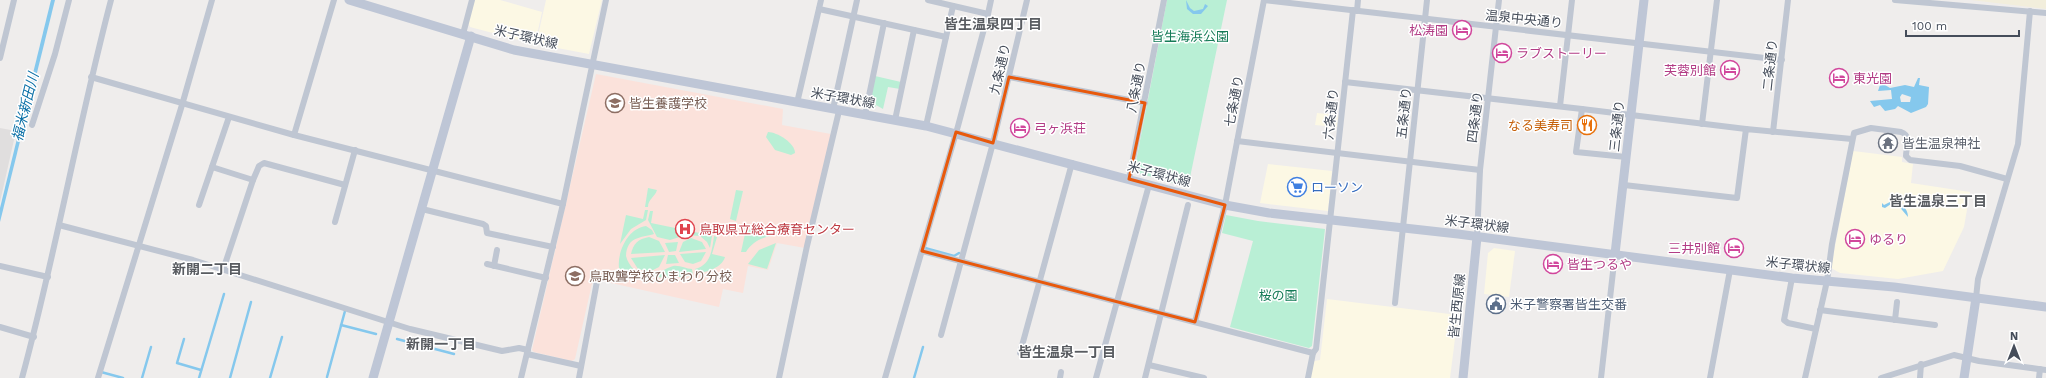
<svg xmlns="http://www.w3.org/2000/svg" width="2046" height="378" font-family="'Work Sans','Noto Sans JP',sans-serif">
<style>
.commercial{fill:#fcf8e4}
.education{fill:#e0dede}
.medical{fill:#fbe2db}
.green{fill:#b9efd5}
.sand{fill:#f2eedc}
.water{fill:#85c8ed;fill-rule:evenodd}
.lines{fill:none;stroke-linecap:round;stroke-linejoin:round}
.stream{stroke:#85c8ed;stroke-width:2.5}
.street{stroke:#bfc6d2;stroke-width:6}
.secondary{stroke:#bec6d6;stroke-width:9}
.marked{fill:none;stroke:#e8590c;stroke-width:3;stroke-linejoin:round}
.labels{text-anchor:middle;dominant-baseline:central;stroke-width:3;stroke-linejoin:round;paint-order:stroke}
.street-label{font-size:13px;fill:#454d5a;stroke:#fff}
.hotel-label{font-size:13px;fill:#b23c85;stroke:#fff;text-anchor:start}
.park-label{font-size:13px;fill:#157b57;stroke:#fff}
.education-label{font-size:13px;fill:#785e54;stroke:#fff;text-anchor:start}
.food-label{font-size:13px;fill:#c56008;stroke:#fff;text-anchor:end}
.worship-label{font-size:13px;fill:#5b616d;stroke:#fff;text-anchor:start}
.shop-label{font-size:13px;fill:#366cbe;stroke:#fff;text-anchor:start}
.health-label{font-size:13px;fill:#be3a42;stroke:#fff;text-anchor:start}
.service-label{font-size:13px;fill:#4e5e75;stroke:#fff;text-anchor:start}
.neighbourhood-label{font-size:14px;font-weight:bold;fill:#595c61;stroke:#fff}
.water-label{font-size:14px;font-style:italic;fill:#0a70a7;stroke:#fff}
</style>
<rect width="100%" height="100%" fill="#efedec"/>
<g class="commercial">
<path d="M474,0H500L542,12L535,44L470,27L468,23Z"/>
<path d="M546,0H602L589,54L536,44Z"/>
<path d="M1317,113L1338,115L1337,127L1315,125Z"/>
<path d="M1853,151L1902,157V162L1913,164L1911,183L1970,192L1964,227L1943,271L1898,279L1840,273L1831,268Z"/>
<path d="M1268,164L1332,171L1328,211L1260,203Z"/>
<path d="M1494,248L1515,251L1509,297L1484,294L1488,253Z"/>
<path d="M1327,299L1458,315L1450,378H1310L1314,361L1320,360Z"/>
</g>
<path class="education" d="M0,128L16,131L0,202Z"/>
<path class="medical" d="M596,74L783,109L782,125L831,134L805,248L777,243L768,270L748,266L743,293L723,289L719,307L593,279L575,359L572,361L534,352L532,350Z"/>
<g class="green">
<path d="M1167,0H1227L1188,187L1134,172Z"/>
<path d="M875,76L901,82L900,89L888,87L883,109L876,105L875,108L869,107Z"/>
<path d="M768,132C777,132 795,143 795,153L791,155L775,150L766,137Z"/>
<path d="M648,188L657,190C655,197 648,199 648,207H645Z"/>
<path d="M736,190L743,191L736,221L730,219Z"/>
<path d="M645,210H648L646,220L631,229L620,244L626,215L643,219Z"/>
<path d="M650,211H653L651,223L685,230L683,236L670,240L657,237L648,220Z"/>
<path d="M1226,215L1258,221L1325,229L1312,346L1309,348L1230,327L1253,241L1222,233Z"/>
<path d="M646,226L652,230L654,234C641,238 627,236 626,256C629,268 640,277 652,275C660,273 666,268 673,266C680,265 686,269 692,269L693,275C677,279 631,279 619,268C617,252 628,228 646,226Z"/>
<path d="M701,229L709,230L708,235L712,236L710,248L707,242L700,236L687,235L688,231L700,233Z"/>
<path d="M746,229L776,234V235C765,236 752,241 746,252H741Z"/>
<path d="M714,236L717,237L712,254L725,257C722,268 706,272 696,274L695,269C711,265 712,250 714,236Z"/>
<path d="M649,237L659,241L665,252L631,254C633,244 638,239 649,237Z"/>
<path d="M691,238L702,242L706,249L679,252L683,242Z"/>
<path d="M678,242L676,251L669,252L665,243Z"/>
<path d="M776,243L767,269L748,264L759,250Z"/>
<path d="M706,252L701,261L693,264L685,262L680,254Z"/>
<path d="M665,255L659,267L649,272L638,269L631,258Z"/>
<path d="M668,255H675L679,263L666,264Z"/>
</g>
<path class="sand" d="M1971,0H2046V9Z"/>
<g class="water">
<path d="M51,0H55L0,222V208Z"/>
<path d="M1186,0L1190,8L1194,11L1203,9L1205,4L1208,6L1201,14H1193L1187,9Z"/>
<path d="M1918,78H1920L1919,85L1929,87L1928,104L1926,107L1911,113L1898,106L1895,109L1885,111L1880,105L1874,107L1870,101L1892,99L1891,90L1878,91L1880,85H1885L1890,88L1905,85L1914,87ZM1902,94L1911,97L1910,102H1901L1900,97Z"/>
<path d="M1892,201C1901,203 1908,208 1908,217L1897,204H1891L1885,208L1882,207V203L1884,205Z"/>
</g>
<g class="lines">
<g class="stream">
<path d="M925,248L954,256L959,253"/>
<path d="M341,325L376,334"/>
<path d="M184,339L177,363L201,370"/>
<path d="M397,339L454,354"/>
<path d="M101,372L123,378"/>
<path d="M327,377L345,311"/>
<path d="M142,378L151,347"/>
<path d="M199,378L224,294"/>
<path d="M230,378L251,302"/>
<path d="M270,378L282,337"/>
<path d="M914,378L923,347"/>
</g>
<g class="street">
<path d="M1264,0L1782,60"/>
<path d="M1895,0L2046,13"/>
<path d="M819,9L946,37L953,6"/>
<path d="M1357,11L1358,0"/>
<path d="M988,14L991,0"/>
<path d="M463,34L472,0"/>
<path d="M0,58L14,0"/>
<path d="M91,77L294,135L563,204"/>
<path d="M1009,77L1145,103"/>
<path d="M1345,82L1582,109"/>
<path d="M797,103L821,0"/>
<path d="M1560,106L1572,0"/>
<path d="M833,109L857,0"/>
<path d="M865,115L884,23"/>
<path d="M895,120L914,30"/>
<path d="M1702,124L1717,0"/>
<path d="M32,125L55,54L69,0"/>
<path d="M926,126L946,37"/>
<path d="M1773,132L1788,0"/>
<path d="M294,135L334,0"/>
<path d="M1237,141L1480,170"/>
<path d="M1626,157L1576,152L1582,109L1746,129"/>
<path d="M212,167L253,180L223,270"/>
<path d="M1129,179L1164,0"/>
<path d="M253,180L259,166L264,163L345,185"/>
<path d="M1624,185L1737,198L1746,129L1852,139"/>
<path d="M199,205L229,117"/>
<path d="M422,209L483,224L486,226L487,233L553,247"/>
<path d="M335,222L355,150"/>
<path d="M59,225L193,260L410,329L502,351L519,348L528,350"/>
<path d="M1477,237L1480,170L1499,0"/>
<path d="M922,251L1313,353L1316,349L1353,10"/>
<path d="M487,264L546,278"/>
<path d="M0,266L48,277"/>
<path d="M494,266L497,250"/>
<path d="M1792,278L1784,320L1788,323L1816,329"/>
<path d="M1976,298L1978,279L2018,144L2030,11"/>
<path d="M1395,303L1427,0"/>
<path d="M1820,310L1935,325"/>
<path d="M1895,320L1897,302"/>
<path d="M1195,322L1225,205L1264,0"/>
<path d="M0,327L34,337"/>
<path d="M941,335L993,143L1027,0"/>
<path d="M1020,353L1072,163"/>
<path d="M527,354L581,366"/>
<path d="M1149,365L1204,378"/>
<path d="M22,378C56,253 78,125 111,0"/>
<path d="M98,378L182,105L212,0"/>
<path d="M521,378L563,204L606,0"/>
<path d="M579,378L598,276"/>
<path d="M779,378L807,246L839,111"/>
<path d="M885,378L958,126L988,14L928,0"/>
<path d="M1060,378L1061,372"/>
<path d="M1096,378L1149,185"/>
<path d="M1145,378L1188,205"/>
<path d="M1308,378L1313,353"/>
<path d="M1601,378L1615,254"/>
<path d="M1710,378L1730,270"/>
<path d="M1805,378L1827,281L1832,244L1854,133L1871,128L1901,132C1912,136 1906,147 1906,156L1910,160L1960,166L2007,179"/>
<path d="M1881,378L1954,355L1979,361L2046,370"/>
<path d="M1920,378L1921,364"/>
<path d="M2039,378L2040,369"/>
</g>
<g class="secondary">
<path d="M349,0L514,50L926,126L1225,205L1269,213L1458,234L1792,278L1894,287L2046,307"/>
<path d="M1615,254L1644,0"/>
<path d="M373,378L471,36"/>
<path d="M1463,378L1477,237"/>
<path d="M1964,378L1976,298"/>
</g>
</g>
<path class="marked" d="M1009,77L1145,103L1129,179L1225,205L1195,322L922,251L956,132L993,143Z"/>
<defs>
<g id="hotel-ring" transform="scale(1)"><circle r="9.5" fill="#fff" stroke="#d1479c" stroke-width="1.5"/><path d="M-6-4.5h1.5V1H6V5H4.5V3h-9V5H-6ZM-4 0a1.8 1.8 0 1 1 3.6 0ZM.5 0V-2.5h3Q6-2.5 6 0Z" fill="#d1479c"/></g>
<g id="school-ring" transform="scale(1)"><circle r="9.5" fill="#fff" stroke="#8d6e63" stroke-width="1.5"/><path d="M0-5L7-2L0 1L-7-2ZM-4 1L0 2.5L4 1V4Q0 6-4 4Z" fill="#8d6e63"/></g>
<g id="restaurant-ring" transform="scale(1)"><circle r="9.5" fill="#fff" stroke="#e8710a" stroke-width="1.5"/><path d="M-5-6h1v4h1v-4h1v4h1v-4h1v5L-1.5 .5V6h-2V.5L-5-1ZM5-6V6H3V1.5H1.5Q1.5-4 5-6Z" fill="#e8710a"/></g>
<g id="temple-ring" transform="scale(1)"><circle r="9.5" fill="#fff" stroke="#6b7280" stroke-width="1.5"/><path d="M0-6L5-2H3V0L6.5 2.5H4V6H1.5V3h-3V6H-4V2.5H-6.5L-3 0V-2H-5Z" fill="#6b7280"/></g>
<g id="supermarket-ring" transform="scale(1)"><circle r="9.5" fill="#fff" stroke="#3f7fe0" stroke-width="1.5"/><path d="M-6-5.5h2.5l.6 2H6L4.5 2H-2.5L-4.4-4H-6ZM-1.5 3.2a1.3 1.3 0 1 0 .1 0ZM3 3.2a1.3 1.3 0 1 0 .1 0Z" fill="#3f7fe0"/></g>
<g id="hospital-ring" transform="scale(1)"><circle r="9.5" fill="#fff" stroke="#e0444e" stroke-width="1.5"/><path d="M-5-5h3v3.5h4V-5h3V5h-3V1.5h-4V5h-3Z" fill="#e0444e"/></g>
<g id="civic-ring" transform="scale(1)"><circle r="9.5" fill="#fff" stroke="#5c6f8a" stroke-width="1.5"/><path d="M-.6-6.5H3V-4.5H.6V-3L4-1V1h2V6H-6V1h2V-1L-.6-3ZM-1.2 2.5V6h2.4V2.5Z" fill="#5c6f8a"/></g>
</defs>
<g fill-rule="evenodd">
<use href="#hotel-ring" x="1462" y="30"/>
<use href="#hotel-ring" x="1502" y="53"/>
<use href="#hotel-ring" x="1730" y="70"/>
<use href="#hotel-ring" x="1839" y="78"/>
<use href="#school-ring" x="615" y="103"/>
<use href="#restaurant-ring" x="1587" y="125"/>
<use href="#hotel-ring" x="1020" y="128"/>
<use href="#temple-ring" x="1888" y="143"/>
<use href="#supermarket-ring" x="1297" y="187"/>
<use href="#hospital-ring" x="685" y="229"/>
<use href="#hotel-ring" x="1855" y="239"/>
<use href="#hotel-ring" x="1734" y="248"/>
<use href="#hotel-ring" x="1553" y="264"/>
<use href="#school-ring" x="575" y="276"/>
<use href="#civic-ring" x="1496" y="304"/>
</g>
<g class="labels">
<g class="street-label">
<text transform="translate(1524 19) rotate(6)">温泉中央通り</text>
<text transform="translate(526 37) rotate(13)">米子環状線</text>
<text transform="translate(1770 65) rotate(-84)">二条通り</text>
<text transform="translate(1000 69) rotate(-77)">九条通り</text>
<text transform="translate(1136 87) rotate(-79)">八条通り</text>
<text transform="translate(843 98) rotate(10)">米子環状線</text>
<text transform="translate(1234 101) rotate(-79)">七条通り</text>
<text transform="translate(1404 113) rotate(-84)">五条通り</text>
<text transform="translate(1331 114) rotate(-84)">六条通り</text>
<text transform="translate(1475 117) rotate(-83)">四条通り</text>
<text transform="translate(1617 126) rotate(-84)">三条通り</text>
<text transform="translate(1159 174) rotate(15)">米子環状線</text>
<text transform="translate(1477 224) rotate(7)">米子環状線</text>
<text transform="translate(1798 265) rotate(6)">米子環状線</text>
<text transform="translate(1457 306) rotate(-84)">皆生西原線</text>
</g>
<g class="hotel-label">
<text x="1448" y="30" text-anchor="end">松涛園</text>
<text x="1516" y="53">ラブストーリー</text>
<text x="1716" y="70" text-anchor="end">芙蓉別館</text>
<text x="1853" y="78">東光園</text>
<text x="1034" y="128">弓ヶ浜荘</text>
<text x="1869" y="239">ゆるり</text>
<text x="1720" y="248" text-anchor="end">三井別館</text>
<text x="1567" y="264">皆生つるや</text>
</g>
<g class="park-label">
<text x="1190" y="36">皆生海浜公園</text>
<text x="1278" y="295">桜の園</text>
</g>
<g class="education-label">
<text x="629" y="103">皆生養護学校</text>
<text x="589" y="276">鳥取聾学校ひまわり分校</text>
</g>
<g class="food-label">
<text x="1573" y="125">なる美寿司</text>
</g>
<g class="worship-label">
<text x="1902" y="143">皆生温泉神社</text>
</g>
<g class="shop-label">
<text x="1311" y="187">ローソン</text>
</g>
<g class="health-label">
<text x="699" y="229">鳥取県立総合療育センター</text>
</g>
<g class="service-label">
<text x="1510" y="304">米子警察署皆生交番</text>
</g>
<g class="neighbourhood-label">
<text x="993" y="24">皆生温泉四丁目</text>
<text x="1938" y="201">皆生温泉三丁目</text>
<text x="207" y="269">新開二丁目</text>
<text x="441" y="344">新開一丁目</text>
<text x="1067" y="352">皆生温泉一丁目</text>
</g>
<g class="water-label">
<text transform="translate(25 107) rotate(-76)">福米新田川</text>
</g>
</g>
<g transform="translate(2014 346)" stroke="#ffffff" stroke-width="3" paint-order="stroke">
<path d="M0-3L7 15L0 10L-7 15Z" fill="#454d5a"/>
<text y="-6" font-size="11" font-weight="bold" text-anchor="middle" fill="#454d5a">N</text>
</g>
<path d="M1906 30v6h113v-6" fill="none" stroke="#454d5a" stroke-width="2"/>
<text x="1912" y="30" font-size="12" fill="#454d5a" stroke="#ffffff" stroke-width="3" paint-order="stroke">100 m</text>
</svg>
